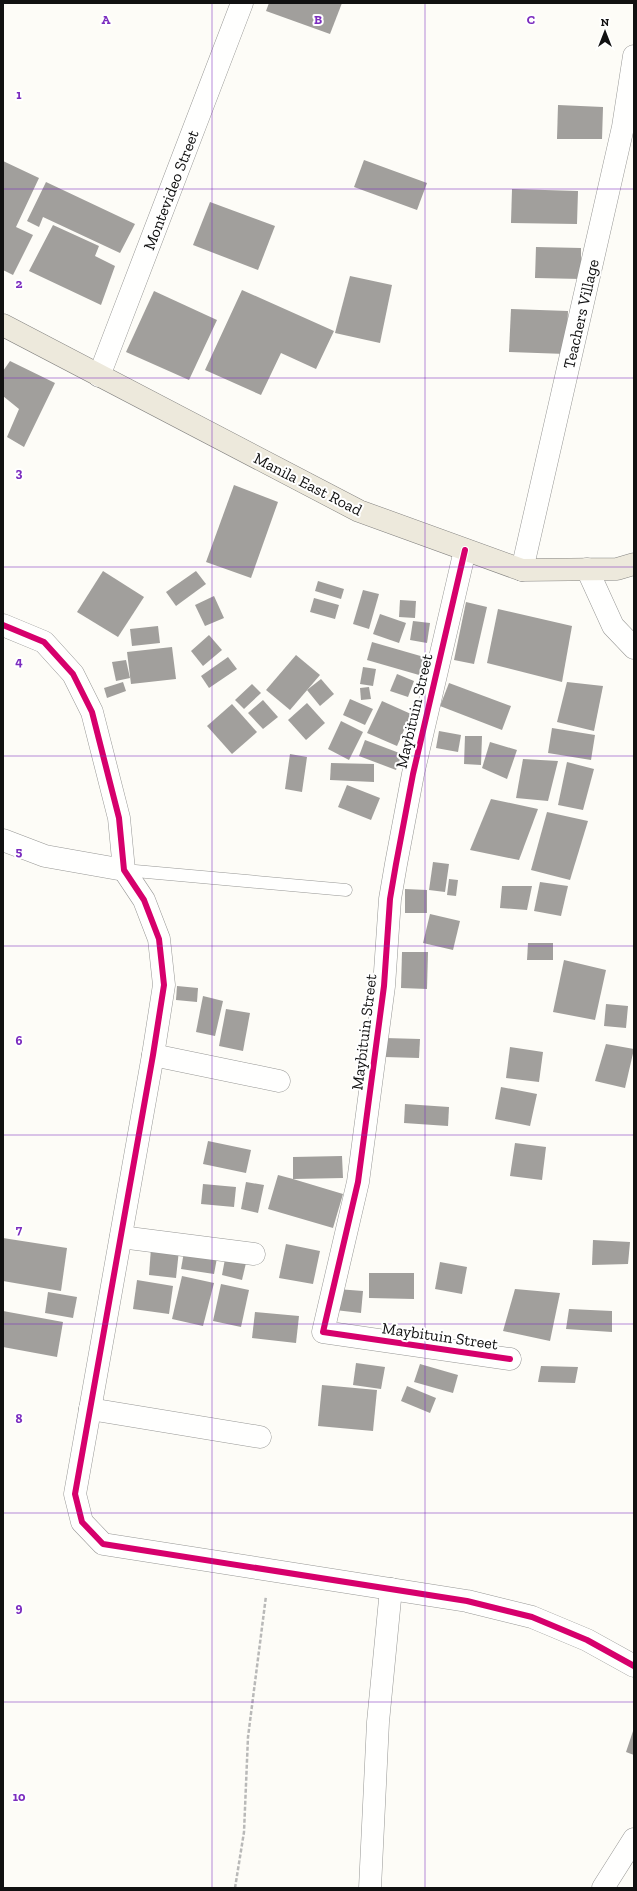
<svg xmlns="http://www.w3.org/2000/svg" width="637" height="1891" font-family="'Zilla Slab',serif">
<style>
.building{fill:#a19f9c}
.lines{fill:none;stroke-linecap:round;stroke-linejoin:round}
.service-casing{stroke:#979795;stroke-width:13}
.minor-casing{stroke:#979795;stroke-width:23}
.primary-casing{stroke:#858482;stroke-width:23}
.path{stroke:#b9b9b8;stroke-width:2.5;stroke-dasharray:4 2;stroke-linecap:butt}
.service{stroke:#fffffe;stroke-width:12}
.minor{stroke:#fffffe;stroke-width:22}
.primary{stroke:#ede9dc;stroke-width:22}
.cycleway-casing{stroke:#fff;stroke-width:8}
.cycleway{stroke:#d6006c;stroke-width:6}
.grid{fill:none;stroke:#7b2cbf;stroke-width:1;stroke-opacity:0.55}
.labels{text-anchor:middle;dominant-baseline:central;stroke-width:4;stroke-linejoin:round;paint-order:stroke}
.street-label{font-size:16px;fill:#111;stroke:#fff}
.grid-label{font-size:13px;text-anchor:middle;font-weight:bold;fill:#7b2cbf;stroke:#fff;stroke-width:4;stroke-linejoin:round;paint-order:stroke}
</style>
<rect width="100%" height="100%" fill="#fdfcf7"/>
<g class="building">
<path d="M269,3H342L330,34L266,11Z"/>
<path d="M558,105L603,107L602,139H557Z"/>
<path d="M364,160L427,183L417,210L354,187Z"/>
<path d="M3,161L39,178L16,227L33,235L13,275L3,270Z"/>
<path d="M46,182L135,224L120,253L43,217L39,227L27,221Z"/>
<path d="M512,189L578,191L577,224L511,223Z"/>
<path d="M210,202L275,226L258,270L193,245Z"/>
<path d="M53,225L99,246L95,256L115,266L101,305L29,271Z"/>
<path d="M536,247L581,248V279L535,278Z"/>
<path d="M350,276L392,285L380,343L335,333Z"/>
<path d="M242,290L334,331L316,369L281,353L261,395L205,370Z"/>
<path d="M154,291L217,320L189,380L126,352Z"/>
<path d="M511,309L568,311L566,354L509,352Z"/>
<path d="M10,361L55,383L24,447L7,437L19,409L3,396V371Z"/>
<path d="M234,485L278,502L251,578L206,562Z"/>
<path d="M103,571L144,597L118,637L77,612Z"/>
<path d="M196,571L206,584L176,606L166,592Z"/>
<path d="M318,581L344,589L341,599L315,591Z"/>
<path d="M363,590L379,594L369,629L353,624Z"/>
<path d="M214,596L224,618L205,626L195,605Z"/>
<path d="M314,598L339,605L335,619L310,612Z"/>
<path d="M400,600L416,601L415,618L399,617Z"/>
<path d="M466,602L487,607L474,664L454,660Z"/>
<path d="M498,609L572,626L562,682L487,663Z"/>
<path d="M380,614L406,623L399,643L373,634Z"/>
<path d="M413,621L430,623L427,643L410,640Z"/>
<path d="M158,626L160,643L132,646L130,629Z"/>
<path d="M209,635L222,650L203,666L191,651Z"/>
<path d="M372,642L424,657L419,675L367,660Z"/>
<path d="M172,647L176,679L131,684L127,652Z"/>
<path d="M296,655L320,675L290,710L266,690Z"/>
<path d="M228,657L237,669L209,688L201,676Z"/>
<path d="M126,660L130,678L116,681L112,662Z"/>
<path d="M363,667L376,669L373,686L360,684Z"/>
<path d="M397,674L414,681L408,697L390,691Z"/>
<path d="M321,679L334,694L320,706L307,690Z"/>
<path d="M123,682L126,691L107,698L104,688Z"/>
<path d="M567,682L603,686L594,731L557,722Z"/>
<path d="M449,683L511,706L502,730L440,706Z"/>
<path d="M252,684L261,693L244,709L235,700Z"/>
<path d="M369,687L371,699L361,700L360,688Z"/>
<path d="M350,699L373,709L365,725L343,715Z"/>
<path d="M263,700L278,717L263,729L248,713Z"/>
<path d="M382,701L411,714L397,746L367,733Z"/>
<path d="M307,703L325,723L306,740L288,720Z"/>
<path d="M232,704L257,732L232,754L207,726Z"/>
<path d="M341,721L363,732L349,760L328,749Z"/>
<path d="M552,728L595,735L591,760L548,753Z"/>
<path d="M439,731L461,735L458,752L436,748Z"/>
<path d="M465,736H482L481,765L464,764Z"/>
<path d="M365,740L402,754L396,770L359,756Z"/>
<path d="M490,742L517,750L507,779L482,768Z"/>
<path d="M290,754L307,757L302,792L285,789Z"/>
<path d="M523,759L558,761L548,801L516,798Z"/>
<path d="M567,762L594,769L583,810L558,805Z"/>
<path d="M331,763L374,764V782L330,780Z"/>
<path d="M347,785L380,798L371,820L338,807Z"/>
<path d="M491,799L538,809L519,860L470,850Z"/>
<path d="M547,812L588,821L570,880L531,870Z"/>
<path d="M433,862L449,864L445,892L429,890Z"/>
<path d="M449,879L458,880L456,896L447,895Z"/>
<path d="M540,882L568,886L561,916L534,911Z"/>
<path d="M502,886H532L527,910L500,908Z"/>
<path d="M405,889L427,890V913H405Z"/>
<path d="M430,914L460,921L453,950L423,943Z"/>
<path d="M528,943H553V960H527Z"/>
<path d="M402,952H428L427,989L401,988Z"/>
<path d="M564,960L606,970L595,1020L553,1012Z"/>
<path d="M177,986L198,988L197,1002L176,1000Z"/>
<path d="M203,996L223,1001L215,1036L196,1032Z"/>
<path d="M606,1004L628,1006L626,1028L604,1026Z"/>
<path d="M226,1009L250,1013L243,1051L219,1046Z"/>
<path d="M385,1038L420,1039L419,1058L385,1057Z"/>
<path d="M606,1044L634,1049L625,1088L595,1081Z"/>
<path d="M510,1047L543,1052L539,1082L506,1078Z"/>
<path d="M501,1087L537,1094L530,1126L495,1119Z"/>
<path d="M405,1104L449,1107L448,1126L404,1123Z"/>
<path d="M208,1141L251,1150L246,1173L203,1164Z"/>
<path d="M515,1143L546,1147L542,1180L510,1176Z"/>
<path d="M342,1156L343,1178L293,1179L343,1194L333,1228L268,1209L278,1175L293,1179V1157Z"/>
<path d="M246,1182L264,1185L258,1213L241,1209Z"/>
<path d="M203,1184L236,1187L234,1207L201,1204Z"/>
<path d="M3,1238L67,1248L61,1291L3,1281Z"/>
<path d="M593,1240L630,1242L628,1264L592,1265Z"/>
<path d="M286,1244L320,1251L313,1284L279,1278Z"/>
<path d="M151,1248L179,1250L176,1278L149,1275Z"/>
<path d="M184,1252L217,1258L214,1274L181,1269Z"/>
<path d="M225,1259L246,1263L242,1280L222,1275Z"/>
<path d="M440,1262L467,1267L462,1294L435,1289Z"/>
<path d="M369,1273H414V1299L369,1298Z"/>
<path d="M182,1276L214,1283L203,1326L172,1319Z"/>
<path d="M137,1280L173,1286L169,1314L133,1309Z"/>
<path d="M221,1284L249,1290L241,1327L213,1321Z"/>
<path d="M337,1289L363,1291L361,1313L335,1310Z"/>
<path d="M515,1289L560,1293L550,1341L503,1331Z"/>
<path d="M48,1292L77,1297L73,1318L45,1313Z"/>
<path d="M569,1309L612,1311V1332L566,1329Z"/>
<path d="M3,1311L63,1322L57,1357L3,1347Z"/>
<path d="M255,1312L299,1316L296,1343L252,1338Z"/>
<path d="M356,1363L385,1367L381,1389L353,1385Z"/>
<path d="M420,1364L458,1375L453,1393L414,1382Z"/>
<path d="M541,1366L578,1367L575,1383L538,1382Z"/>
<path d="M322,1385L377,1390L373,1431L318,1426Z"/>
<path d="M407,1386L436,1398L430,1413L401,1401Z"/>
<path d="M634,1728V1755L626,1752Z"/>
</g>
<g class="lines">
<g class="service-casing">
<path id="service" d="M124,870L346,890"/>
</g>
<g class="minor-casing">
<g id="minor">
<path d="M99,376L242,3"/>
<path d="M465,550L413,774L396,864L390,899L384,986L358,1182L323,1332L510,1359"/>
<path d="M587,569L613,626L634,648"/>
<path d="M522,570L623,127L634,56"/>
<path d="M3,625L44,642L73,674L92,712L119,818L124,870L144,900L159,939L164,985L153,1055L75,1494L82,1522L103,1544L467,1601L532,1617L587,1640L634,1666"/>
<path d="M3,840L45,856L124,870"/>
<path d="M153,1055L279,1081"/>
<path d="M121,1237L254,1254"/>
<path d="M90,1409L260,1437"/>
<path d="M370,1888L378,1722L391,1589"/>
<path d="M603,1888L634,1839"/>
</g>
</g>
<g class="primary-casing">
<path id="primary" d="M3,325L359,511L522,570L617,569L634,564"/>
</g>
<path class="path" d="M235,1888L244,1832L248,1737L266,1596"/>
<use href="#service" class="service"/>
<use href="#minor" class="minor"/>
<use href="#primary" class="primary"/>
<g class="cycleway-casing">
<g id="cycleway">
<path d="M465,550L413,774L396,864L390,899L384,986L358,1182L323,1332L510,1359"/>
<path d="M3,625L44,642L73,674L92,712L119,818L124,870L144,900L159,939L164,985L153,1055L75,1494L82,1522L103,1544L467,1601L532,1617L587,1640L634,1666"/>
</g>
</g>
<use href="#cycleway" class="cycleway"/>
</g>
<path class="grid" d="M212,3V1888M425,3V1888M3,189H634M3,378H634M3,567H634M3,756H634M3,946H634M3,1135H634M3,1324H634M3,1513H634M3,1702H634"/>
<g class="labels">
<g class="street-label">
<text transform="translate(171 190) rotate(-69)">Montevideo Street</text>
<text transform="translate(581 314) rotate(-77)">Teachers Village</text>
<text transform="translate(308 484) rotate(27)">Manila East Road</text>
<text transform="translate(414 711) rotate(-77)">Maybituin Street</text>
<text transform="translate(364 1032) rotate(-83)">Maybituin Street</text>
<text transform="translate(440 1336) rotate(8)">Maybituin Street</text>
</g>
</g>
<g class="grid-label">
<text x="106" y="24">A</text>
<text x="318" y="24">B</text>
<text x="531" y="24">C</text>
<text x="19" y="99">1</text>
<text x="19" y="288">2</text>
<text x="19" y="477">3</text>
<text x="19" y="666">4</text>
<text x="19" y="856">5</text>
<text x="19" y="1045">6</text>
<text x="19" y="1234">7</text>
<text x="19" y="1423">8</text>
<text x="19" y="1612">9</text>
<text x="19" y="1801">10</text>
</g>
<rect width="637" height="1891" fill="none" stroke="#111111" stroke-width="8"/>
<g transform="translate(605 32)" stroke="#ffffff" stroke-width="3" paint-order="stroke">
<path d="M0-3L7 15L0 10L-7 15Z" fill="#111111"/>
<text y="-6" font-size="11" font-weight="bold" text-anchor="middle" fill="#111111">N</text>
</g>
</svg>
